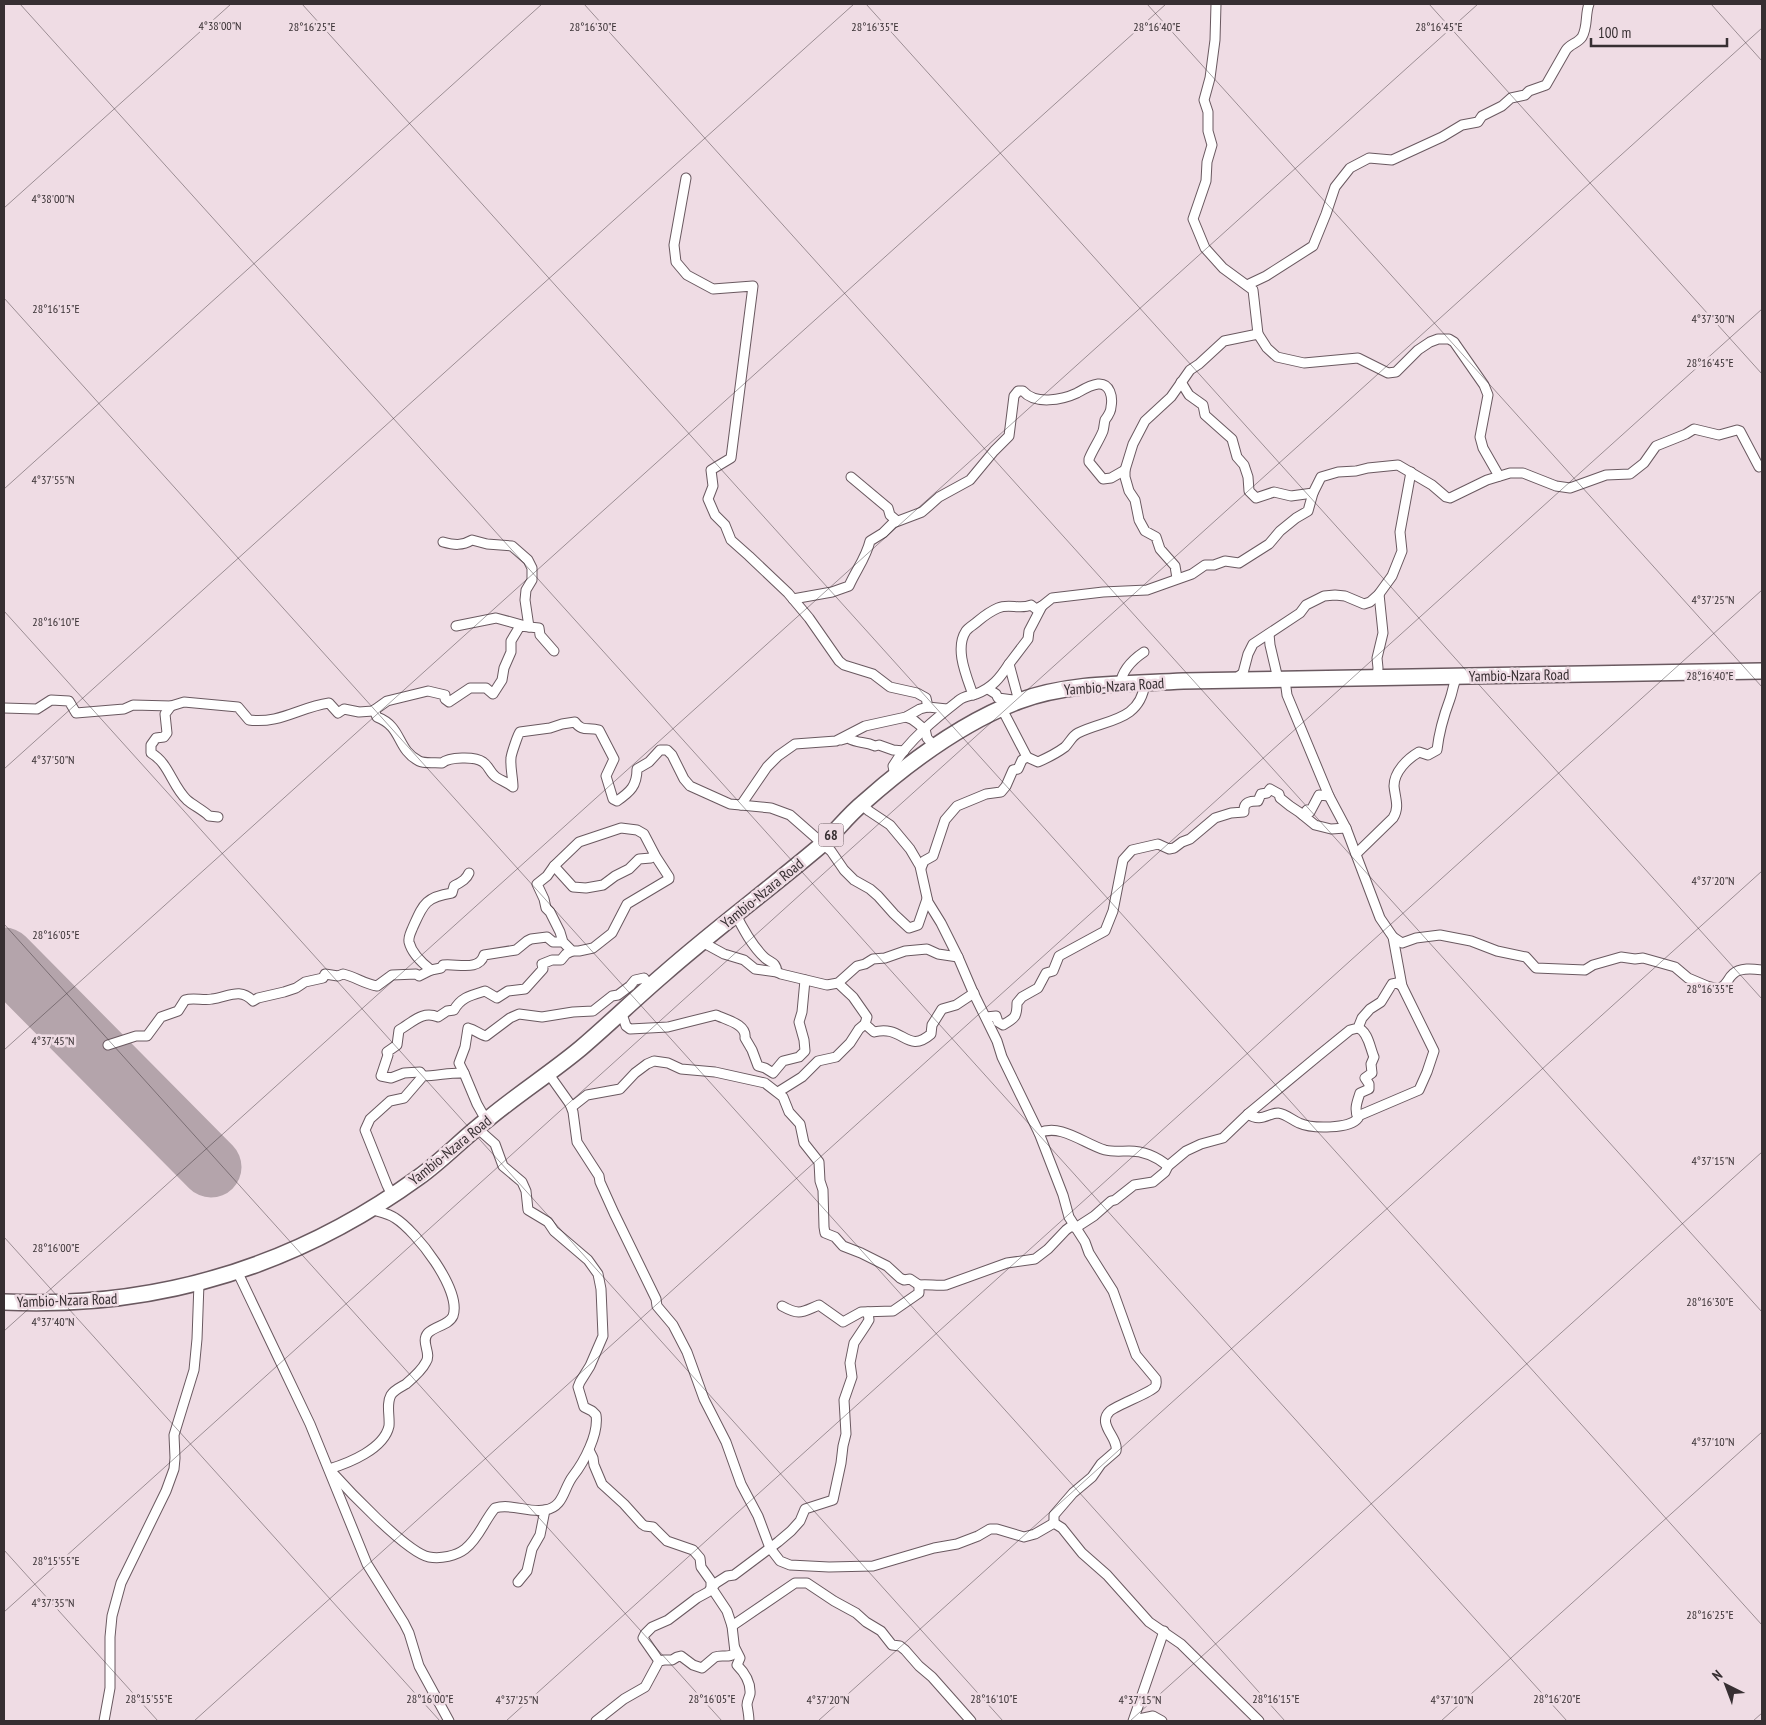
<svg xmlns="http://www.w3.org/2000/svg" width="1766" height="1725" font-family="'PT Sans Narrow',sans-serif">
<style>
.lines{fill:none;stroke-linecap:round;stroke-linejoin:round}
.runway{stroke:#b4a4ab;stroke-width:61}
.street-casing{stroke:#6a5960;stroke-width:11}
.primary-casing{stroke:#6a5960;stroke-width:18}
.street{stroke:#fff;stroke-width:9}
.primary{stroke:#fff;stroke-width:15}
.ticks{fill:none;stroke:#372f32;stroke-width:1;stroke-opacity:0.45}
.labels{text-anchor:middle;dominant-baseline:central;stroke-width:5;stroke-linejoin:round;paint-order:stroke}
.shield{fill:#efdce4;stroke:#6e6367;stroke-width:1}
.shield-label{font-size:14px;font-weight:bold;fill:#372f32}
.street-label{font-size:15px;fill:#372f32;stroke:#efdce4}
.ticks-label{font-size:12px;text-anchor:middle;fill:#372f32;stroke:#efdce4;stroke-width:5;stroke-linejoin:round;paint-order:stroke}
</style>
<rect width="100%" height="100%" fill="#efdce4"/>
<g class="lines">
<path class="runway" d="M4,958L211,1167"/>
<g class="street-casing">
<g id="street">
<path d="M1216,4L1215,40L1210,78L1204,100L1208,112V131L1212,145L1207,162L1206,181L1193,219L1205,248L1223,268L1253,290L1258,334"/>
<path d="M686,178L674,245L676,262L687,275L713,289L753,286L731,458L711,470L713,486L708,499L715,515L725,525L731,540L749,556L788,593L809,618L839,661L844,665L873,674L890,687L917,693L926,698L928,707"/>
<path d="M1247,285L1266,276L1313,246L1326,214L1335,187L1350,168L1369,158L1392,160L1442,137L1462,125L1478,122L1482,116L1502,106L1511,98L1525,95L1529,91L1546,85L1566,50C1570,44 1578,43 1582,37C1588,27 1585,14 1589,4"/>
<path d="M1181,382L1189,395L1203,405L1205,415L1232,439L1237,457L1244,465L1248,477L1249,491L1256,498L1274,492L1291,496L1313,493L1321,477L1338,472L1356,471L1368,468L1398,465L1432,485L1446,497L1450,498L1487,480L1510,473H1523L1556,486L1570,488L1606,475L1630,474L1644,463L1656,446L1686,434L1694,429L1719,435L1737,430L1740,431L1759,467"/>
<path d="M851,477L888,508L890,515L897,521"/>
<path d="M443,542C454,545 462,546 472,540L487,544L512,546L528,560L532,568V580L526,590L525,600L529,627L496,618L456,626"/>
<path d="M1177,578L1175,566L1160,549L1156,537L1145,531L1139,520L1135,500L1129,491L1125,477V470L1133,444L1145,421L1171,397L1190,370L1199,364L1224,341L1258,334L1267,348L1277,357L1304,363L1358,358L1388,373L1396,372L1418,350L1430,342L1438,339H1449L1454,342L1484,385L1488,395L1480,437L1483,448L1499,476"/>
<path d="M793,599L832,592L849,586C856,570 866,558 870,541L883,533L893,523L922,512L939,497L970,480L994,451L1009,436L1014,396L1018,391H1023C1035,405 1062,400 1077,393C1084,389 1090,385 1098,384C1110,383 1113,397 1111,407C1111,412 1108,416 1105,420C1104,424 1104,428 1103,431C1099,441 1093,449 1089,459V462L1103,479L1111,478L1125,470"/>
<path d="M1269,634L1270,645L1278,679"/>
<path d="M1377,678L1378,668L1377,658L1383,633L1379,594"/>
<path d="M1235,679L1243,673L1248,654L1253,644L1300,613L1306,605L1324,596L1335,595L1345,596L1364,604L1370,602L1379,594L1392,576L1402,551L1400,532L1411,472"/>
<path d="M1285,680L1287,695L1329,796L1346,828L1380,918L1393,937L1402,986L1434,1051L1427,1072L1419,1090L1358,1116"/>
<path d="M1120,685C1122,670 1132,660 1144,652"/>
<path d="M988,689L996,694L998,698L1013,700"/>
<path d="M973,695C967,677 954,649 966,631C969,627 975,624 978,621C984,616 991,611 998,608C1009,603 1020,610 1031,605L1036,609L1042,606"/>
<path d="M1019,701L1009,664L1028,639L1029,631L1042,606L1052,598L1103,592L1147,590L1192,574L1205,565H1214L1225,561L1239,563L1269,544L1280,531L1296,518L1308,511L1313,493"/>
<path d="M171,706L165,714L167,733L164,737L156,738L151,745V753C169,763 172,786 187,800C194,806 203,810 209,816L218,817"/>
<path d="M4,708L37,709L51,700L69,701L76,713L124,709L133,705L171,706L184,702L238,707L249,720C280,724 300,707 329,703L338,713L344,709L359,712L373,711L387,701L428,691L445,695V699L449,702L470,688H486L493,694L502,680L504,668L511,652V641L520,626L539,628L540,635L554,651"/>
<path d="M1002,709L1027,757"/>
<path d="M374,710L377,717C403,727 396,749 419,761C425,764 434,762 442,763C449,757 475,756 483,762C489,766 490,773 496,777C502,781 507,782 513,787C513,778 510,767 511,758C511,755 518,734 520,732L550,728L562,724L575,722C582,732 588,727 599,730L614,759L606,776L613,799L617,801C630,792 637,786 637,769L649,762L660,750H667L672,755L684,779L690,786L730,804L771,808L790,815L831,851L844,870L854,880L870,889L878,896L894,914L909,928L918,925L927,899"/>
<path d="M906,717C916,719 917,725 925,729L927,738L934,746"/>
<path d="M841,740L848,738C858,744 864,741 875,746L879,745L893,750L904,751"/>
<path d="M895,776L893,766C908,741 935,719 958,701C963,696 970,696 976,694C992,688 1000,678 1009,664"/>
<path d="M861,804L869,811L890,825L910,849L920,866L928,902L941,923L958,957L973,992L997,1041L1002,1057L1039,1133L1063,1195L1069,1217L1085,1242L1089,1253L1113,1291L1136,1355L1156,1379C1156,1383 1157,1384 1155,1387C1150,1393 1119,1404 1110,1411C1096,1424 1119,1438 1116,1451L1101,1464L1092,1477L1073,1493L1054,1515V1523"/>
<path d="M741,805L767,767L778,756L795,744L836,741L865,726L906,717L920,709L928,707L947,709"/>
<path d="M1303,815L1307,810L1310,812L1319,795L1329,796"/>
<path d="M1356,854L1393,818C1400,807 1395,798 1394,786C1394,772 1407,759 1419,752L1428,755L1437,750C1439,732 1444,715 1450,699C1453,691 1453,684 1457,677"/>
<path d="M554,866L573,887L586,888L603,885L615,876L629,869L639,859L651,858L654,854"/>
<path d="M921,868L924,861L933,856L945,820L957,806L986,794L1001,792L1006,786L1013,770L1018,769L1022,760L1027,757L1038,762C1047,758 1057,753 1065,747C1070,742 1072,736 1078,733C1106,719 1140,722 1145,683"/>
<path d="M735,913C743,929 752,946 765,958C771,963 776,962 777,972L781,974L827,985L838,983L857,966L865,964L873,959L885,958L905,951L927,949L938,954L958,957"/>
<path d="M1393,937L1402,943L1416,938L1440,935L1471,941L1497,951L1526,957L1536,968L1585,970L1593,965L1621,957L1635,959L1643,958L1675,967L1688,978L1707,986L1719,989C1729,984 1726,980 1733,974C1740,967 1754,969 1762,970"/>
<path d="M702,942L724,954L744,960L755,969L777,972"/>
<path d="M431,970C422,963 412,954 409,942C408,937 411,932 413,927C423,905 425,897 452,893L454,886C461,882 466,880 469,873"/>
<path d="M838,983L853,997L867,1017L865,1024L874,1032C903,1024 907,1055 931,1034L932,1025L942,1009L956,1005L974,993"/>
<path d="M621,1011L626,1026L630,1029L668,1027L716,1015C726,1020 747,1024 745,1038L752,1050L758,1066L765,1068L773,1073L783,1061L799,1057L805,1051L804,1040L799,1022L802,1012L805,980"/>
<path d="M986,1017L996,1016L998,1022L1003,1025C1015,1018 1017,1017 1017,1003L1022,997L1038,988L1046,973L1053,971L1059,956L1105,931L1113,911L1123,860L1132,850L1158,844L1169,849L1174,848L1182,842L1190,839L1215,818L1231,813L1244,812C1243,802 1250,801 1258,801L1261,794L1267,793L1270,789L1279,794L1280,798L1290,806L1299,812L1315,825L1331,829L1346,828"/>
<path d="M108,1045L136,1036H147L161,1017L178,1011L185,1000C194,997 203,1001 212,999C228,997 240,987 253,1001L258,998L284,992L296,988L305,982L323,978L325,974L338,976L343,974C356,977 364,984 377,986L392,975L416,974L419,976L431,970L441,968L443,965C456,963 479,972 484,955L516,950L527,941L531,939L547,937L553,942H563L572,951H579L593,948L612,933L627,904L669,879V877L656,857L644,834L637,830L621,828L579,842L554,866L547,876L537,884L544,899L546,908L550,912L560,932L563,942"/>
<path d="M464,1073L459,1063L465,1047L468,1028C476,1030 480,1035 486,1036L510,1018L519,1014L542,1017L573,1012L593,1011L612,996L618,995L630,986L635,980L644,978L649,986"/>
<path d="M548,1073L570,1104L573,1112L577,1142L599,1176L600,1182L614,1213L656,1299L657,1306L673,1325L687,1352L704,1399L726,1442L741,1484L758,1516L770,1548L780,1561L790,1565L829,1567L873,1566L934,1548L957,1544L978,1536L990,1529H997L1024,1537L1035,1534L1054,1523L1062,1528L1082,1553L1107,1575L1149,1622L1181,1644L1259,1721"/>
<path d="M423,1076L420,1072L404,1073L391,1078L381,1076L388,1055L387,1052L397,1045L399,1030C412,1023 422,1010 438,1017L447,1011L454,1010C461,997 472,995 485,991L497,998L508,991L525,989L543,969L542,964L552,960H561L566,954L572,951"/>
<path d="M778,1092L802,1077L818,1061L836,1057L850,1043L859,1029L865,1024"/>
<path d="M570,1104L573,1106L587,1095L620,1089L635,1073L647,1064L654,1061L668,1063L681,1069L715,1072L765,1083L783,1097L789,1112L800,1124L804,1143L819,1162L820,1181L823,1190L824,1227L825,1233L835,1237L843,1246L861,1253L887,1266L900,1278L904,1280L910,1279L919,1285C928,1284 937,1286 946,1285L1007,1263L1035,1259L1048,1249L1066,1230L1070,1227H1077L1094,1216L1111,1201L1115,1200L1134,1185L1153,1182L1165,1172L1168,1166L1186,1151L1201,1144L1223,1138L1248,1114L1318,1056L1350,1030L1358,1028L1362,1018L1370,1009L1381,1002L1392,984L1397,983L1402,986"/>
<path d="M1248,1114C1261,1123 1268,1113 1278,1113C1286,1114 1292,1120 1299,1123C1312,1129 1350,1129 1358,1118C1354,1109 1357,1102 1360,1093L1369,1089V1084L1365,1078L1372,1073L1371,1064L1374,1057C1370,1048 1368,1031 1358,1028"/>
<path d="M1039,1133C1061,1123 1084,1144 1105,1150C1113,1152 1121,1151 1129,1151C1144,1151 1156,1156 1168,1166"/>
<path d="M392,1195L387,1185L365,1130L370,1119L390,1101L404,1098L423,1076C437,1076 451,1072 464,1073L477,1104L486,1120"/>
<path d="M370,1209C379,1212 388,1213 395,1218C416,1231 462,1290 453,1316C449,1325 435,1326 428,1333C420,1342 432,1353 426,1362C422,1370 413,1378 406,1384C401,1387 394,1390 391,1395C386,1404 390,1416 389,1426C384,1449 349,1463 329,1469C346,1488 407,1553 429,1557C441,1559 456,1556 465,1549C479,1538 484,1521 495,1508C511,1503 528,1513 545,1510C564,1507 563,1489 573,1476C584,1462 599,1434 596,1415L592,1411L584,1407L578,1387L580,1382L590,1366L603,1336L601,1289L598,1274L588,1260L554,1231L548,1222L528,1210L526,1191L522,1182L503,1166L495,1144L477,1128"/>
<path d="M237,1271L310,1424L367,1564L404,1623L409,1633L419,1666L449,1721"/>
<path d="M782,1306C800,1316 802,1312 819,1305L843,1322L861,1312L893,1311L919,1293V1285"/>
<path d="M589,1450L593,1458L594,1465L602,1484L624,1504L642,1524L645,1526L653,1527L667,1541L693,1550L700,1558L701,1567L711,1581V1587L727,1611L732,1626L735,1652C731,1659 722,1654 715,1657L702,1668L693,1665L681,1656L677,1657L672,1660H664L659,1661L645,1687L624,1699L596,1721"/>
<path d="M518,1582L527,1571L532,1549L540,1535L545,1510"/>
<path d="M732,1626L795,1583H807L834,1601L856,1613L866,1622L881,1631L892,1645L900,1646L905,1650L919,1666L932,1677L971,1721"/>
<path d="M735,1648L740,1658L737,1665C745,1673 751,1682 750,1694C749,1698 747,1701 747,1705C748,1711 749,1716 749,1721"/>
<path d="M659,1661L643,1638L645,1634L652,1627L668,1620L697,1598L708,1592L716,1583L727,1576L734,1575L778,1542L791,1531L800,1521L805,1509L833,1500L841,1463L843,1446L846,1434L844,1400L852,1377L850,1363L854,1343L866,1325L869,1320L868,1312"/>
<path d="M1134,1720L1153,1716L1162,1721"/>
<path d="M104,1721L110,1688V1637L112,1616L121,1583L166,1491L174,1469L175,1458L174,1435L194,1370L197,1339L199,1283"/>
<path d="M1133,1721L1164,1631"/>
</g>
</g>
<g class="primary-casing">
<path id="primary" d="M4,1302C157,1309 295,1267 419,1177C444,1159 464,1137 488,1119C518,1094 551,1073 581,1048C609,1024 636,998 664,974C714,930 768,890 819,847C835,833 847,816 863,803C909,762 961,723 1019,701C1070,682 1129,684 1183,681L1762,671"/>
</g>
<use href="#street" class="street"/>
<use href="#primary" class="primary"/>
</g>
<path class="ticks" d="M20,4L1567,1721M302,4L1762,1625M584,4L1762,1312M866,4L1762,999M1147,4L1762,687M1429,4L1762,374M1711,4L1762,61M4,208L231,4M4,298L1285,1721M4,489L542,4M4,611L1003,1721M4,769L854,4M4,924L722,1721M4,1050L1166,4M4,1237L440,1721M4,1331L1478,4M4,1550L158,1721M4,1612L1762,28M194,1721L1762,309M506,1721L1762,590M818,1721L1762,871M1130,1721L1762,1152M1441,1721L1762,1432M1753,1721L1762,1713"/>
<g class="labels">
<rect class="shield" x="818.5" y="823.5" width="25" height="23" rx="4"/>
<g class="shield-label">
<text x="831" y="835">68</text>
</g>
<g class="street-label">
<text transform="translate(1519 675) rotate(-1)">Yambio-Nzara Road</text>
<text transform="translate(1114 686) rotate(-4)">Yambio-Nzara Road</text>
<text transform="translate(762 893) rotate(-39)">Yambio-Nzara Road</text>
<text transform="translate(450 1150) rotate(-39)">Yambio-Nzara Road</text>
<text transform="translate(67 1300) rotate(-2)">Yambio-Nzara Road</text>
</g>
</g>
<g class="ticks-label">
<text x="220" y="30">4°38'00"N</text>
<text x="593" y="31">28°16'30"E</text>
<text x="1157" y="31">28°16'40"E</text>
<text x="312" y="31">28°16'25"E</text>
<text x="875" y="31">28°16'35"E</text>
<text x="1439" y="31">28°16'45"E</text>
<text x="53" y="203">4°38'00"N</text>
<text x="56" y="313">28°16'15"E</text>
<text x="1713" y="323">4°37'30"N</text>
<text x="1710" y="367">28°16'45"E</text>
<text x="53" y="484">4°37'55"N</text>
<text x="1713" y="604">4°37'25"N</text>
<text x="56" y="626">28°16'10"E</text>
<text x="1710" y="680">28°16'40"E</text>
<text x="53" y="764">4°37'50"N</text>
<text x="1713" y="885">4°37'20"N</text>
<text x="56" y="939">28°16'05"E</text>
<text x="1710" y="993">28°16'35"E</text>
<text x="53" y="1045">4°37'45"N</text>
<text x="1713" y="1165">4°37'15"N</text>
<text x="56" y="1252">28°16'00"E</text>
<text x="1710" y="1306">28°16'30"E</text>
<text x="53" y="1326">4°37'40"N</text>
<text x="1713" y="1446">4°37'10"N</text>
<text x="56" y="1565">28°15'55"E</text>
<text x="53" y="1607">4°37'35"N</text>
<text x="1710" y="1619">28°16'25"E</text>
<text x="149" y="1703">28°15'55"E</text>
<text x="430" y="1703">28°16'00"E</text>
<text x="712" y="1703">28°16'05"E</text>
<text x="994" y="1703">28°16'10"E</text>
<text x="1276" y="1703">28°16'15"E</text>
<text x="1557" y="1703">28°16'20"E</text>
<text x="517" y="1704">4°37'25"N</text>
<text x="828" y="1704">4°37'20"N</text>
<text x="1140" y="1704">4°37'15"N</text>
<text x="1452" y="1704">4°37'10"N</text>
</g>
<rect width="1766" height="1725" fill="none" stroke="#372f32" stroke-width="10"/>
<g transform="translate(1726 1685) rotate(318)" stroke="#efdce4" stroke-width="4" paint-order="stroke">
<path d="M0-4L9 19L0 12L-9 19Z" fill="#372f32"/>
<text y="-8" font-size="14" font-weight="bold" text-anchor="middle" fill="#372f32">N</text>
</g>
<path d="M1591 38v8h136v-8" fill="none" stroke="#372f32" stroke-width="2.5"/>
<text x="1598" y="38" font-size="15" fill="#372f32" stroke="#efdce4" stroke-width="4" paint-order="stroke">100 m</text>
</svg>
